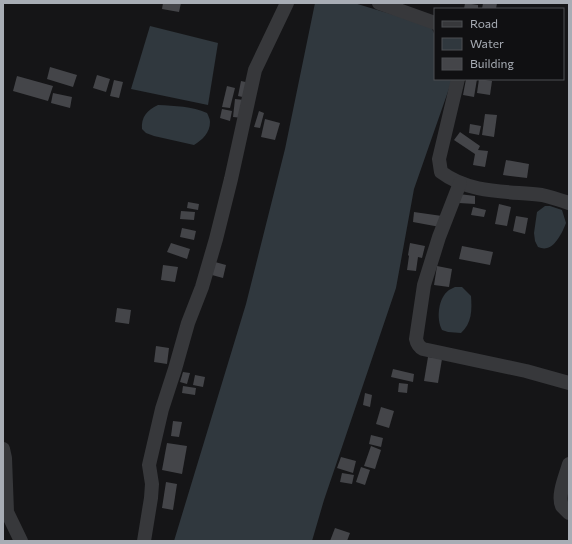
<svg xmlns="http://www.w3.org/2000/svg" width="572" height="544" font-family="Commissioner,sans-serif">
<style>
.water{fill:#30383e}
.building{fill:#444549}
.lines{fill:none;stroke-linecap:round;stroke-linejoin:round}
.street{stroke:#37383b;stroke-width:14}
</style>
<rect width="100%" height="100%" fill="#151517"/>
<g class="water">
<path d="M315,3H354L431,26L435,36V79H452V80L414,189L396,288L324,500L312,541H174L246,304L285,149Z"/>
<path d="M150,26L218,43L208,105L131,89Z"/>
<path d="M158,105C175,106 192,106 207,113C208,115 210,119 210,122C210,133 202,140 194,145L154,136L146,133L142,129C141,117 147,110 158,105Z"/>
<path d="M545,206H550L562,210L566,223C563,231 556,246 547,248C544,249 541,248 538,247L535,241L534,233L537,212Z"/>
<path d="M455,287H462L471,296C472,310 472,323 461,333L448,332L442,330C436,319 438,298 449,290C451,289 453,288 455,287Z"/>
</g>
<g class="building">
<path d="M163,3H181L179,12L162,9Z"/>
<path d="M465,3L478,5V9H464Z"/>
<path d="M483,3H497L496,9H482Z"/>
<path d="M50,67L77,75L73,87L47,79Z"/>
<path d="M97,75L110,79L106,92L93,88Z"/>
<path d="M17,76L53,86L48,101L13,91Z"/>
<path d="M466,79H477L474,97L463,95Z"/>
<path d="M479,79L492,81L490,95L477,93Z"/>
<path d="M114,80L123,82L119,98L110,96Z"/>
<path d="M241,81L250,83L247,98L238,96Z"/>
<path d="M227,86L235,88L230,108L222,107Z"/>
<path d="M53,93L72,97L70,108L51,103Z"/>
<path d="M235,99L244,100L243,118L233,117Z"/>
<path d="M222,109L232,111L230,121L220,118Z"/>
<path d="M259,111L264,113L260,128L254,127Z"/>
<path d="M485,114L497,115L494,137L482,135Z"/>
<path d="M265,119L280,123L275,140L261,137Z"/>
<path d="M470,124L481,126L479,135L469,133Z"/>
<path d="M460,132L480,146L478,150L488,151L485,167L473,165L475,154L454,140Z"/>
<path d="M506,160L529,164L527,178L503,175Z"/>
<path d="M459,194L475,196V204L459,203Z"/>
<path d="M188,202L199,204L198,210L187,208Z"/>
<path d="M499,204L511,207L507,226L495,224Z"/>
<path d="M473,207L486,210L484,217L471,215Z"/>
<path d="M181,211L195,212L194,220L180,219Z"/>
<path d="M414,212L442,216L440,227L413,222Z"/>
<path d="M516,216L528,218L525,234L513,231Z"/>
<path d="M182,228L196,231L194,240L180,237Z"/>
<path d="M171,243L190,249L187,259L167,252Z"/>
<path d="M410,243L425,246L422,258L418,257L416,271L407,270L409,256L408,255Z"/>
<path d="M462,246L493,252L490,265L459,259Z"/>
<path d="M215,262L226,265L223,278L212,275Z"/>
<path d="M163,265L178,267L175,282L161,280Z"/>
<path d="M437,266L452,269L449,287L434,285Z"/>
<path d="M117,308L131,310L129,324L115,322Z"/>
<path d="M156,346L169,348L167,364L154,362Z"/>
<path d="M428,357L442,359L438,383L424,381Z"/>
<path d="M393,369L414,374L413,382L391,377Z"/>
<path d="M183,372L190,373L187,384L180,382Z"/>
<path d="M195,375L205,377L203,387L193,385Z"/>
<path d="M399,383L408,384L407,393L398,392Z"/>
<path d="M183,386L196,388L195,395L182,393Z"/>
<path d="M365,393L372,395L370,407L363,405Z"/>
<path d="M381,407L394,411L389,428L376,424Z"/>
<path d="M173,421L182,422L179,437L171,436Z"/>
<path d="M371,435L383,438L381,447L369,444Z"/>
<path d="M167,443L187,446L182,474L162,470Z"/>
<path d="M371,446L381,450L375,469L364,466Z"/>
<path d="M341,457L356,461L353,473L337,468Z"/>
<path d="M361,467L370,470L365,485L356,482Z"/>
<path d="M342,473L354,475L352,484L340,482Z"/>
<path d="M166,482L177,484L173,510L162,508Z"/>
<path d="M335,528L350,533L347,541H330Z"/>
</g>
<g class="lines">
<g class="street">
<path d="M379,3L435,23"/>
<path d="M458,79L439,159L441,172C470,194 508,191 542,195C551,197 560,200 569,203"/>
<path d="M460,183L439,237L424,285L416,339C417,344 419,347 423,349L526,371L569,383"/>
<path d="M3,449L5,458L7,512L21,541"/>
<path d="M569,464C566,475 557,495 562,506C564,508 567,511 569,513"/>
<path d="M144,541L151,498L152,484L149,465L162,409L175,369L188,323L202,287L216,239L231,179L255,70L287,3"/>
</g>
</g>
<rect width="572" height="544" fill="none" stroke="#a8adb5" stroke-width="8"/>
<rect x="434" y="8" width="130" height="72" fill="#101012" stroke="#4d4f53"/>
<rect x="442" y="21" width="20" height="6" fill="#37383b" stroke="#4d4f53"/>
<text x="470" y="28" font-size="12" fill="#a8adb5">Road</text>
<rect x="442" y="38" width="20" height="12" fill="#30383e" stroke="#4d4f53"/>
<text x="470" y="48" font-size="12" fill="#a8adb5">Water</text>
<rect x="442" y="58" width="20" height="12" fill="#444549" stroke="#4d4f53"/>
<text x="470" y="68" font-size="12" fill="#a8adb5">Building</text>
</svg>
